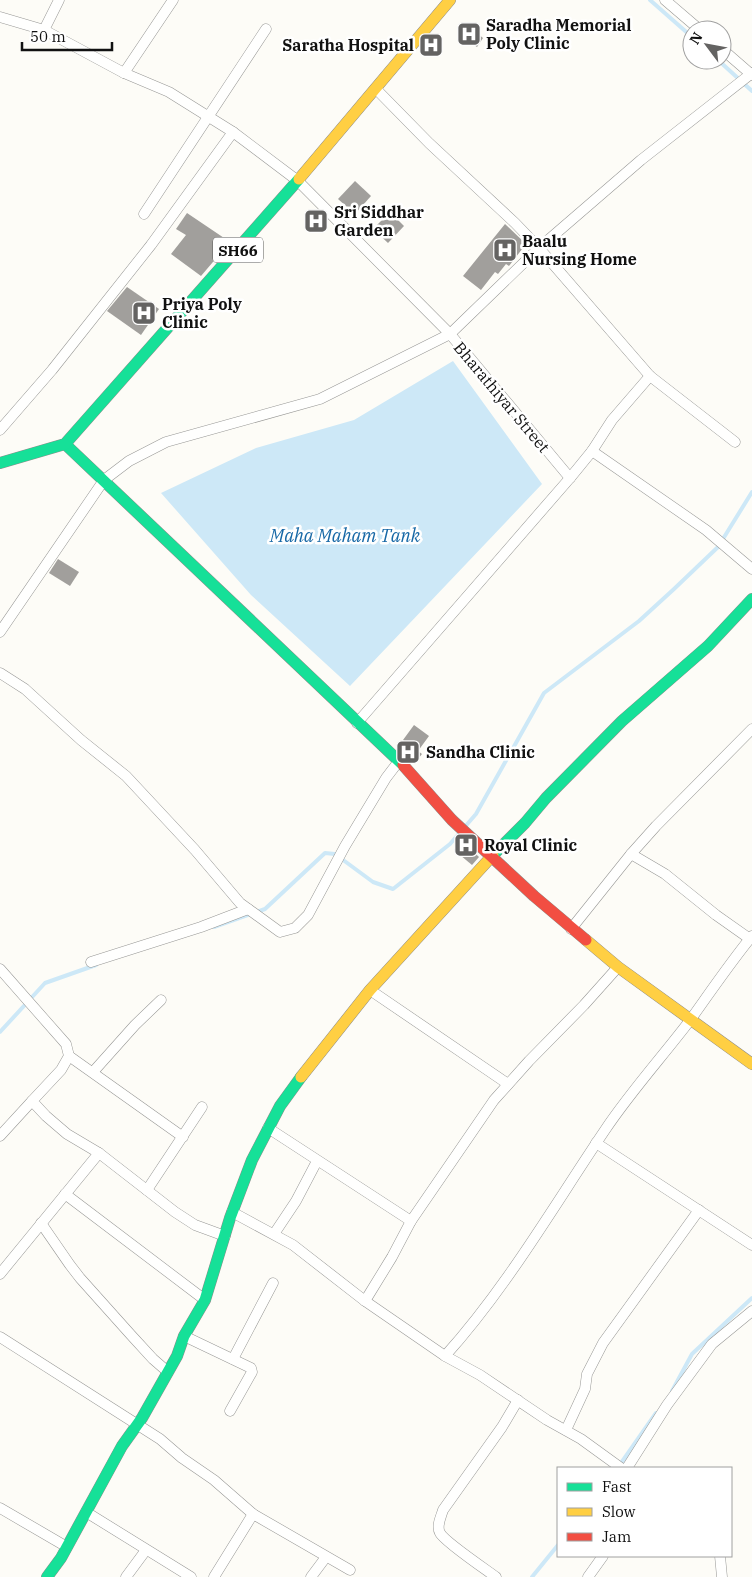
<svg xmlns="http://www.w3.org/2000/svg" width="752" height="1577" font-family="'IBM Plex Serif',serif">
<style>
.water{fill:#cde8f7}
.lines{fill:none;stroke-linecap:round;stroke-linejoin:round}
.stream{stroke:#cde8f7;stroke-width:4}
.building{fill:#a19f9c}
.street-casing{stroke:#979795;stroke-width:11}
.fast-casing{stroke:#8e8d8b;stroke-width:12}
.slow-casing{stroke:#8e8d8b;stroke-width:12}
.jam-casing{stroke:#8e8d8b;stroke-width:12}
.street{stroke:#fffffe;stroke-width:10}
.fast{stroke:#16e098;stroke-width:11}
.slow{stroke:#ffcf43;stroke-width:11}
.jam{stroke:#f24e42;stroke-width:11}
.labels{text-anchor:middle;dominant-baseline:central;stroke-width:5;stroke-linejoin:round;paint-order:stroke}
.shield{fill:#fff;stroke:#585858;stroke-width:1}
.shield-label{font-size:15px;font-weight:bold;fill:#111}
.poi-label{font-size:16px;font-weight:bold;fill:#111;stroke:#fff;text-anchor:start}
.street-label{font-size:16px;fill:#111;stroke:#fff}
.water-label{font-size:18px;font-style:italic;fill:#1768a6;stroke:#fff}
</style>
<rect width="100%" height="100%" fill="#fdfcf7"/>
<path class="water" d="M453,361L542,484L350,686L251,595L161,493L256,448L354,420Z"/>
<g class="lines">
<g class="stream">
<path d="M650,0L692,37"/>
<path d="M718,60L752,91"/>
<path d="M214,927L265,909L325,853L335,854L373,882L393,889L450,844L476,814L544,693L639,621L674,589L718,547L752,492"/>
<path d="M0,1032L45,983L96,965"/>
<path d="M672,1391L692,1354L752,1298"/>
<path d="M619,1466L656,1413"/>
<path d="M532,1577L558,1545"/>
</g>
</g>
<g class="building">
<path d="M467,25L483,38L477,47L460,35Z"/>
<path d="M434,34L441,39L430,54L422,48Z"/>
<path d="M355,181L371,196L355,214L338,199Z"/>
<path d="M318,211L325,218L316,229L308,222Z"/>
<path d="M390,212L404,226L388,243L373,229Z"/>
<path d="M187,213L230,242L201,276L171,254L186,235L176,229Z"/>
<path d="M505,224L526,244L509,266L506,264L498,274L495,272L481,290L463,276Z"/>
<path d="M127,287L159,309L141,335L107,311Z"/>
<path d="M58,559L79,572L70,586L49,573Z"/>
<path d="M414,725L429,736L418,751L422,754L414,764L403,752L409,745L403,740Z"/>
<path d="M462,841L479,857L472,865L454,850Z"/>
</g>
<g class="lines">
<g class="street-casing">
<g id="street">
<path d="M665,0L700,30"/>
<path d="M0,17L44,30L124,73L169,92L233,132L298,181L450,334L570,478"/>
<path d="M44,30L59,0"/>
<path d="M722,49L752,75"/>
<path d="M124,73L173,0"/>
<path d="M376,89L429,143L515,223L539,248L650,376L735,442"/>
<path d="M144,214L266,29"/>
<path d="M0,430L52,370L151,245L233,132"/>
<path d="M592,451L612,420L650,376"/>
<path d="M0,632L104,480L129,461L166,442L320,399L450,334L539,248L641,160L752,73"/>
<path d="M0,673L25,689L81,740L126,776L195,850L240,903L280,932L295,928L308,915L345,846L386,778L399,761"/>
<path d="M357,723L570,478L592,451L706,530L752,569"/>
<path d="M631,854L665,874L716,915L750,939"/>
<path d="M571,929L631,854L656,826L752,729"/>
<path d="M91,962L201,927L248,909"/>
<path d="M0,969L66,1044L69,1056L61,1070L32,1101L46,1116L67,1134L99,1153L175,1212L195,1225L225,1236"/>
<path d="M370,990L508,1084"/>
<path d="M69,1056L183,1137"/>
<path d="M93,1072L135,1025L161,1000"/>
<path d="M268,1128L411,1221"/>
<path d="M0,1136L32,1101"/>
<path d="M596,1143L752,1245"/>
<path d="M147,1190L202,1107"/>
<path d="M65,1194L205,1300"/>
<path d="M232,1212L293,1245L365,1301L445,1356L480,1375L547,1420L581,1439L621,1468"/>
<path d="M41,1223L70,1265L80,1278L131,1335L153,1359L168,1372"/>
<path d="M274,1234L296,1201L317,1161"/>
<path d="M0,1274L99,1153"/>
<path d="M365,1301L392,1257L411,1221L494,1100L529,1061L584,1005L618,967"/>
<path d="M184,1336L251,1368L252,1372L230,1411"/>
<path d="M0,1337L160,1439L182,1458L214,1480L253,1514L350,1570"/>
<path d="M445,1356C507,1287 553,1207 605,1130C631,1091 663,1056 691,1019C711,991 730,963 752,936"/>
<path d="M233,1359L273,1283"/>
<path d="M566,1430L585,1389L587,1374L603,1343L699,1210"/>
<path d="M627,1468L667,1405L712,1344L752,1311"/>
<path d="M0,1508L67,1547"/>
<path d="M86,1512L191,1577"/>
<path d="M720,1556L722,1577"/>
<path d="M126,1577L146,1550"/>
<path d="M214,1577L253,1514"/>
<path d="M311,1577L326,1557"/>
<path d="M496,1577C485,1569 445,1542 440,1533C436,1526 441,1517 443,1510L502,1427L518,1400"/>
<path d="M588,1577L603,1556"/>
</g>
</g>
<g class="fast-casing">
<g id="fast">
<path d="M65,444L403,765"/>
<path d="M0,463L65,444L299,179"/>
<path d="M493,855L525,823L546,798L622,721L708,646L752,599"/>
<path d="M47,1577L61,1558L122,1446L142,1418L177,1356L184,1336L205,1300L230,1218L252,1160L280,1106L301,1077"/>
</g>
</g>
<g class="slow-casing">
<g id="slow">
<path d="M299,179L450,0"/>
<path d="M586,940L618,967L752,1064"/>
<path d="M301,1077L370,990L493,855"/>
</g>
</g>
<g class="jam-casing">
<path id="jam" d="M403,765L452,820L534,896L586,940"/>
</g>
<use href="#street" class="street"/>
<use href="#fast" class="fast"/>
<use href="#slow" class="slow"/>
<use href="#jam" class="jam"/>
</g>
<defs>
<g id="hospital-square" transform="scale(1.25)"><rect x="-9" y="-9" width="18" height="18" rx="4" fill="#646362" stroke="#fff"/><path d="M-5-5h3v3.5h4V-5h3V5h-3V1.5h-4V5h-3Z" fill="#fff"/></g>
</defs>
<g fill-rule="evenodd">
<use href="#hospital-square" x="469" y="34"/>
<use href="#hospital-square" x="431" y="45"/>
<use href="#hospital-square" x="316" y="221"/>
<use href="#hospital-square" x="505" y="250"/>
<use href="#hospital-square" x="144" y="313"/>
<use href="#hospital-square" x="408" y="752"/>
<use href="#hospital-square" x="466" y="845"/>
</g>
<g class="labels">
<rect class="shield" x="213" y="237.5" width="50" height="25" rx="4"/>
<g class="shield-label">
<text x="238" y="250">SH66</text>
</g>
<g class="poi-label">
<text x="486" y="25">Saradha Memorial<tspan x="486" dy="18">Poly Clinic</tspan></text>
<text x="414" y="45" text-anchor="end">Saratha Hospital</text>
<text x="334" y="212">Sri Siddhar<tspan x="334" dy="18">Garden</tspan></text>
<text x="522" y="241">Baalu<tspan x="522" dy="18">Nursing Home</tspan></text>
<text x="162" y="304">Priya Poly<tspan x="162" dy="18">Clinic</tspan></text>
<text x="426" y="752">Sandha Clinic</text>
<text x="484" y="845">Royal Clinic</text>
</g>
<g class="street-label">
<text transform="translate(502 397) rotate(50)">Bharathiyar Street</text>
</g>
<g class="water-label">
<text x="345" y="535">Maha Maham Tank</text>
</g>
</g>
<rect x="557" y="1467" width="175" height="90" fill="#ffffff" stroke="#a0a0a0"/>
<rect x="567" y="1483" width="25" height="8" fill="#16e098" stroke="#a0a0a0"/>
<text x="602" y="1492" font-size="15" fill="#111111">Fast</text>
<rect x="567" y="1508" width="25" height="8" fill="#ffcf43" stroke="#a0a0a0"/>
<text x="602" y="1517" font-size="15" fill="#111111">Slow</text>
<rect x="567" y="1533" width="25" height="8" fill="#f24e42" stroke="#a0a0a0"/>
<text x="602" y="1542" font-size="15" fill="#111111">Jam</text>
<g transform="translate(707 45) rotate(302)"><circle r="24" fill="#ffffff" stroke="#a0a0a0"/>
<path d="M0-4L9 19L0 12L-9 19Z" fill="#646362"/>
<text y="-8" font-size="14" font-weight="bold" text-anchor="middle" fill="#111111">N</text>
</g>
<path d="M22 42v8h90v-8" fill="none" stroke="#111111" stroke-width="2.5"/>
<text x="30" y="42" font-size="15" fill="#111111" stroke="#ffffff" stroke-width="4" paint-order="stroke">50 m</text>
</svg>
